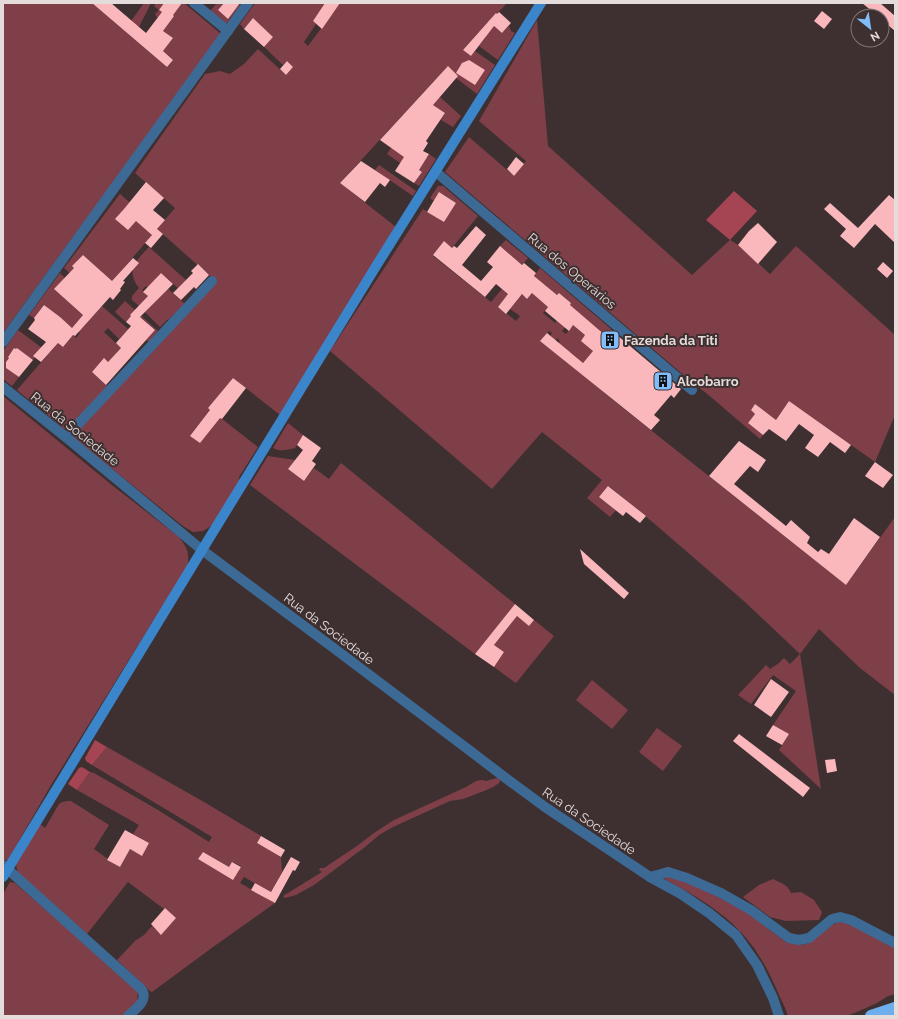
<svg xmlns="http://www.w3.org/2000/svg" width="898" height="1019" font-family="Raleway,sans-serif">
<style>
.green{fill:#7f3f48;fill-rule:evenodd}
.forest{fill:#a54453}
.building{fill:#fab8bd}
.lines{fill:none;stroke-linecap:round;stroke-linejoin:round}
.minor{stroke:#3d6995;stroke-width:10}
.tertiary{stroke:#3d6995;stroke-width:10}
.secondary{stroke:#3b85ca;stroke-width:10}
.motorway{stroke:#6eaeed;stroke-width:12}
.labels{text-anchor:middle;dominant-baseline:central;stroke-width:4;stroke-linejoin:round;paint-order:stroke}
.street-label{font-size:13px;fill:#e4dbdb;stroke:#3e3031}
.poi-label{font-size:13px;font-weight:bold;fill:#e4dbdb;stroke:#3e3031;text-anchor:start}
</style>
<rect width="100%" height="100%" fill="#3e3031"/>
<g class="green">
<path d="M3,3H92L167,67L173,60L163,51L173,38L163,31L167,25L156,16L155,14L159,10L154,6L156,3H164L159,10L171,19L174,16L173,15L176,3H184L221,34L3,333Z"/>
<path d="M144,3H151L139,27L131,21Z"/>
<path d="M217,3H224L218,10L228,19L239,4L240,6L226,24L210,11Z"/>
<path d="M255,3H325L313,21L316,24L304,42L308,46L340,3H507L489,22L502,33L509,26L511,31L515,33L498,60L479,46L486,37L479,32L463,50L471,56L475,51L495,65L477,94L452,75L447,67L340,183L396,227L280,415L233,378L208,408L258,447L239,477L240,481L211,526L203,531L193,532L183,526L75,439L73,434L217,281L210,276L157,229L175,208L135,173L205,74L220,71L230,74L244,64L258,49L286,75L293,67L287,61L283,65L264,47L273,37L253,18L244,29L240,24Z"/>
<path d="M537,20L548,146L692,275L730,240L738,245L770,274L796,246L895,335V415L875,462L789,401L776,420L755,404L751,410L755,414L748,423L763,435L760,439L705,392L686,379L687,378L445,172L469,137L514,176L526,161L479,121Z"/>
<path d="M440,97L461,116L453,127L441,120L445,113L429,102Z"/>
<path d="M391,148L421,154L427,158L429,154L436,159L419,186L414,183L422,172L400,163L387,154Z"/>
<path d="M379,165L416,191L413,196L375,170Z"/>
<path d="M438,186H443L478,216L452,248L444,241L433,256L491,302L502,289L507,293L513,287L520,292L506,297L498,307L516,321L520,316L510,309L522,294L527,299L536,289L548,307L543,313L555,323L571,303L559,293L557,295L534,276L540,268L611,329L606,336L572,319L562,331L566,334L573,325L585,335L593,351L583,363L571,353L567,357L555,347L560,341L557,338L555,341L550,337L552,333L549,331L541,340L613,400L846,585L895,517V695L860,668L819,629L800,654L821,789L779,750L789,734L773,725L796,691L773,675L751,704L738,695L766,665L770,669L779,663L784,658L790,664L800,654L745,602L656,525L609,486L599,497L616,510L610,517L587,498L602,480L542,432L492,489L330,351L423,209L444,222L456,203L439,192L434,201L430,198Z"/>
<path d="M120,194L151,221L152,235L104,291L89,290L64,268ZM83,255L102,272L73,266Z"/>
<path d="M506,240L528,258L522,265L500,246Z"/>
<path d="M149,247L186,280L178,288L161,273L156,278L185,304L168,320H167L160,327L145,312L158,298L146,286L142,290L148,296L139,306L132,300V296L139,288C125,270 137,260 149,247Z"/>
<path d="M60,273L65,278L55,290L83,315L72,328L44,305L34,318L29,315Z"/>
<path d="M125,301L158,331L149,342L146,340L155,330L135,312L126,322L115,312Z"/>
<path d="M102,306L128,329L119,339L108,328L104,332L121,348L108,362L104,359L92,372L109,388L67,429H64L17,390L58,343L63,347L73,335L76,338L80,333L77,331Z"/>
<path d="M18,330L42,348L33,360L17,348L16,349L14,348L8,356L9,358L6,362V367L19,377L12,386L3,379V351Z"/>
<path d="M3,396L113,486L179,537C187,548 189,551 188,565L51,785L8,860H3Z"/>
<path d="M288,423L303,435L295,448C287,450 280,452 273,448Z"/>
<path d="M268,456L295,460L288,469L304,481L314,468L329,479L341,463L515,604L475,654L250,485Z"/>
<path d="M517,616L529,626L534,620L554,636L516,683L494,667L504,652L494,645Z"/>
<path d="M592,680L628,710L612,729L576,700Z"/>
<path d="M657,728L682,746L663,771L639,752Z"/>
<path d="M107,747L204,802L261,836L257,843L281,857L282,872L271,892L244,877L240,883L275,903L213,947L152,992L150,991L117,960L135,941L144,935L152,926L161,934L176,918L128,882L87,934L18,873L16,865L40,824L45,828L59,804C63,801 66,801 71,801L109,825L94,849L108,859L107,860L120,867L130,849L142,855L149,843L133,834L139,825L77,790L90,772L94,773L158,810L209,842L212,837L92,765ZM203,852L229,867L233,862L241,866L233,879L198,859Z"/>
<path d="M497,778L501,779L499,783L493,787L484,791L463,799L450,801L393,827L379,835L365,847L314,885L296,895L285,898L283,896L322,872L319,870L320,868H324L357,846L374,833L394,820L466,787L476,781L482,780L486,781Z"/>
<path d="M665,876L689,882L749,913L771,931L786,942L801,945L809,943L832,925L839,922L846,923L895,946V994L888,996L877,1003L857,1012L846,1016H788C785,1006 780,998 776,988C770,974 763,961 754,948C733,918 700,898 668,881L664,878Z"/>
<path d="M773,879C781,883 788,885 791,893L801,892L814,900L822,912L819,920L786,921L770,917L743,897L759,885Z"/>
<path d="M10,882L15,883L134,986L138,992L137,1002L125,1016H3V894Z"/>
</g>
<g class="forest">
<path d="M734,191L757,211L730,240L706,220Z"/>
<path d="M95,740L107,747L92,765L86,761L85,758Z"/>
<path d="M82,767L90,772L77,790L68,784L79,768Z"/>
</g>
<g class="building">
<path d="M92,3H111L146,33L162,12L159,10L164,3H182L173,15L174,16L163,31L173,38L163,51L173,60L167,67Z"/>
<path d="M224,3H240L228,19L218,10Z"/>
<path d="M325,3H340L322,29L313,21Z"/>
<path d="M862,3H880L895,16V31L882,20V16H878Z"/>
<path d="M822,11L832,19L824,29L814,21Z"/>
<path d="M499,12L511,23L502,33L494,26L471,56L463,50L496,13L497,14Z"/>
<path d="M253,18L273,37L264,47L244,29Z"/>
<path d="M469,60L485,70L475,85L456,73L462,63Z"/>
<path d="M287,61L293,67L286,75L280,69Z"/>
<path d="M448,66L458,76L433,105L445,113L426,141L428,143L423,151L429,154L419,170L422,172L414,183L395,171L404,157L380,140Z"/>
<path d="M516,157L524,164L514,176L507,169Z"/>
<path d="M361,161L390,180L385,187L380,183L365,202L340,183Z"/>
<path d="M146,182L164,198L153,210L165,220L157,229L163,234L151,248L145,243L152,235L136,221L128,230L115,219L124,209Z"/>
<path d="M439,192L456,203L444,222L427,212Z"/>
<path d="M889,195L895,200V243L875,224L854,248L840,236L846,229L824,209L830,203L858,228Z"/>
<path d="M758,223L777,242L758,264L738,245L749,231Z"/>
<path d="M476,226L486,235L462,265L481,281L493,267L487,262L500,246L522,265L524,263L536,273L534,276L557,295L559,293L571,303L570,305L606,336L611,330L681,389L674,398L671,395L654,415L660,420L651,430L540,341L547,333L583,363L593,351L581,341L585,335L573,325L569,331L545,311L548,307L532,293L527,299L522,294L506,314L498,307L508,294L496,284L485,297L433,255L444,241L452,248L454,246L457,248Z"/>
<path d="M83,255L112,281L133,258L139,263L123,281L125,282L120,289L121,290L113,300L110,297L75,336L73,335L63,347L58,343L41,362L33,356L46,342L28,329L35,320L34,318L44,305L60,317L72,328L83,315L54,289L74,268L72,266Z"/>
<path d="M883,262L893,271L887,278L877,269Z"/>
<path d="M198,264L209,275L196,289L194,287L181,300L173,293L193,273L191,271Z"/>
<path d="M161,273L173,284L140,317L155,330L106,385L92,372L104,358L108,362L121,348L116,343L131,326L126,322L131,316L130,315L148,296L143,292Z"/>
<path d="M14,348L16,349L17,348L33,360L19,377L6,368V362L9,358L8,357Z"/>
<path d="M233,378L246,388L222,419L220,418L200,443L190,436L210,410L208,408Z"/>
<path d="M789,401L851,445L845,453L830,442L818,457L805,448L814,435L799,424L786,441L769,429L763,435L748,423L755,414L751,410L755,404L776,420Z"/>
<path d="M303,435L321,448L312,461L316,464L304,481L288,469L303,450L297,445Z"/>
<path d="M739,441L766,460L758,472L750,466L734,484L786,526L791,520L810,537L807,543L818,552L821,549L829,554L854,518L880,537L846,585L709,476Z"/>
<path d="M875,462L893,475L883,488L865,476Z"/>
<path d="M608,486L646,516L640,523L626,512L623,516L599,497Z"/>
<path d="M580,549L629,593L624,599L584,564Z"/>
<path d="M515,604L534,620L529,626L517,616L494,645L504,652L494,667L475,654Z"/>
<path d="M771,679L789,692L771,717L754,705Z"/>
<path d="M773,725L789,734L782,745L766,736Z"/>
<path d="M739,734L810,788L803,797L733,741Z"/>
<path d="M835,759L837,771L827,773L825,760Z"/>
<path d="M125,830L149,843L142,856L130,849L120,867L107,860Z"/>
<path d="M261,836L285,850L281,857L257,843Z"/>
<path d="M203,852L229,867L232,862L241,867L233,880L198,859Z"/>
<path d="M291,857L300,862L295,871L293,870L275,903L251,890L255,883L271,892Z"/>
<path d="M165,908L176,918L161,935L151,924Z"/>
</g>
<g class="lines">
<g class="minor">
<path d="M194,3L228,31"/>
<path d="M436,172L692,390"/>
<path d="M3,342L248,3"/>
<path d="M66,437L212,281"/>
<path d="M3,865L139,987C141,988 142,990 143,992C147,1002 134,1010 128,1016"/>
<path d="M650,877L668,872L687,878L721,893L751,910L789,938L799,940L809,938L832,919L840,917L851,920L895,943"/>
</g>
<path class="tertiary" d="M3,387L67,438L202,550L335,649L469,750L507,779L545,807L650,877L681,894L709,913L736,935L757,965L773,998L779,1016"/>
<path class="secondary" d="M3,877L202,550L378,263L541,3"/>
<path class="motorway" d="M871,1016L895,1008"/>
</g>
<defs>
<g id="building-square" transform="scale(1)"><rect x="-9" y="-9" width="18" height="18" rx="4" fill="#80bdfa" stroke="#3e3031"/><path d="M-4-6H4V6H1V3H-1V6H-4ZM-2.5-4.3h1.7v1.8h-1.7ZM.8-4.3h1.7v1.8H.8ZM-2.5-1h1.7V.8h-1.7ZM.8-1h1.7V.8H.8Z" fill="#111"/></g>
</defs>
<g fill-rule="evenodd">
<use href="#building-square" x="610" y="340"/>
<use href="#building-square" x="663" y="381"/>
</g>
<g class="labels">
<g class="street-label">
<text transform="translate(572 271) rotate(40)">Rua dos Operários</text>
<text transform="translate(75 429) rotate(39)">Rua da Sociedade</text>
<text transform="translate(329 629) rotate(37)">Rua da Sociedade</text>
<text transform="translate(589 821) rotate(34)">Rua da Sociedade</text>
</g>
<g class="poi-label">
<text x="624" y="340">Fazenda da Titi</text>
<text x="677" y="381">Alcobarro</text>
</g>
</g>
<rect width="898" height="1019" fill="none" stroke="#e4dbdb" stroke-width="8"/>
<g transform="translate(870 28) rotate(150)"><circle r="19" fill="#3e3031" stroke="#807475"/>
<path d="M0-3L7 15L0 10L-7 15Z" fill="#80bdfa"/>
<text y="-6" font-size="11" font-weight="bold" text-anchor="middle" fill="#e4dbdb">N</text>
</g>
</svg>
